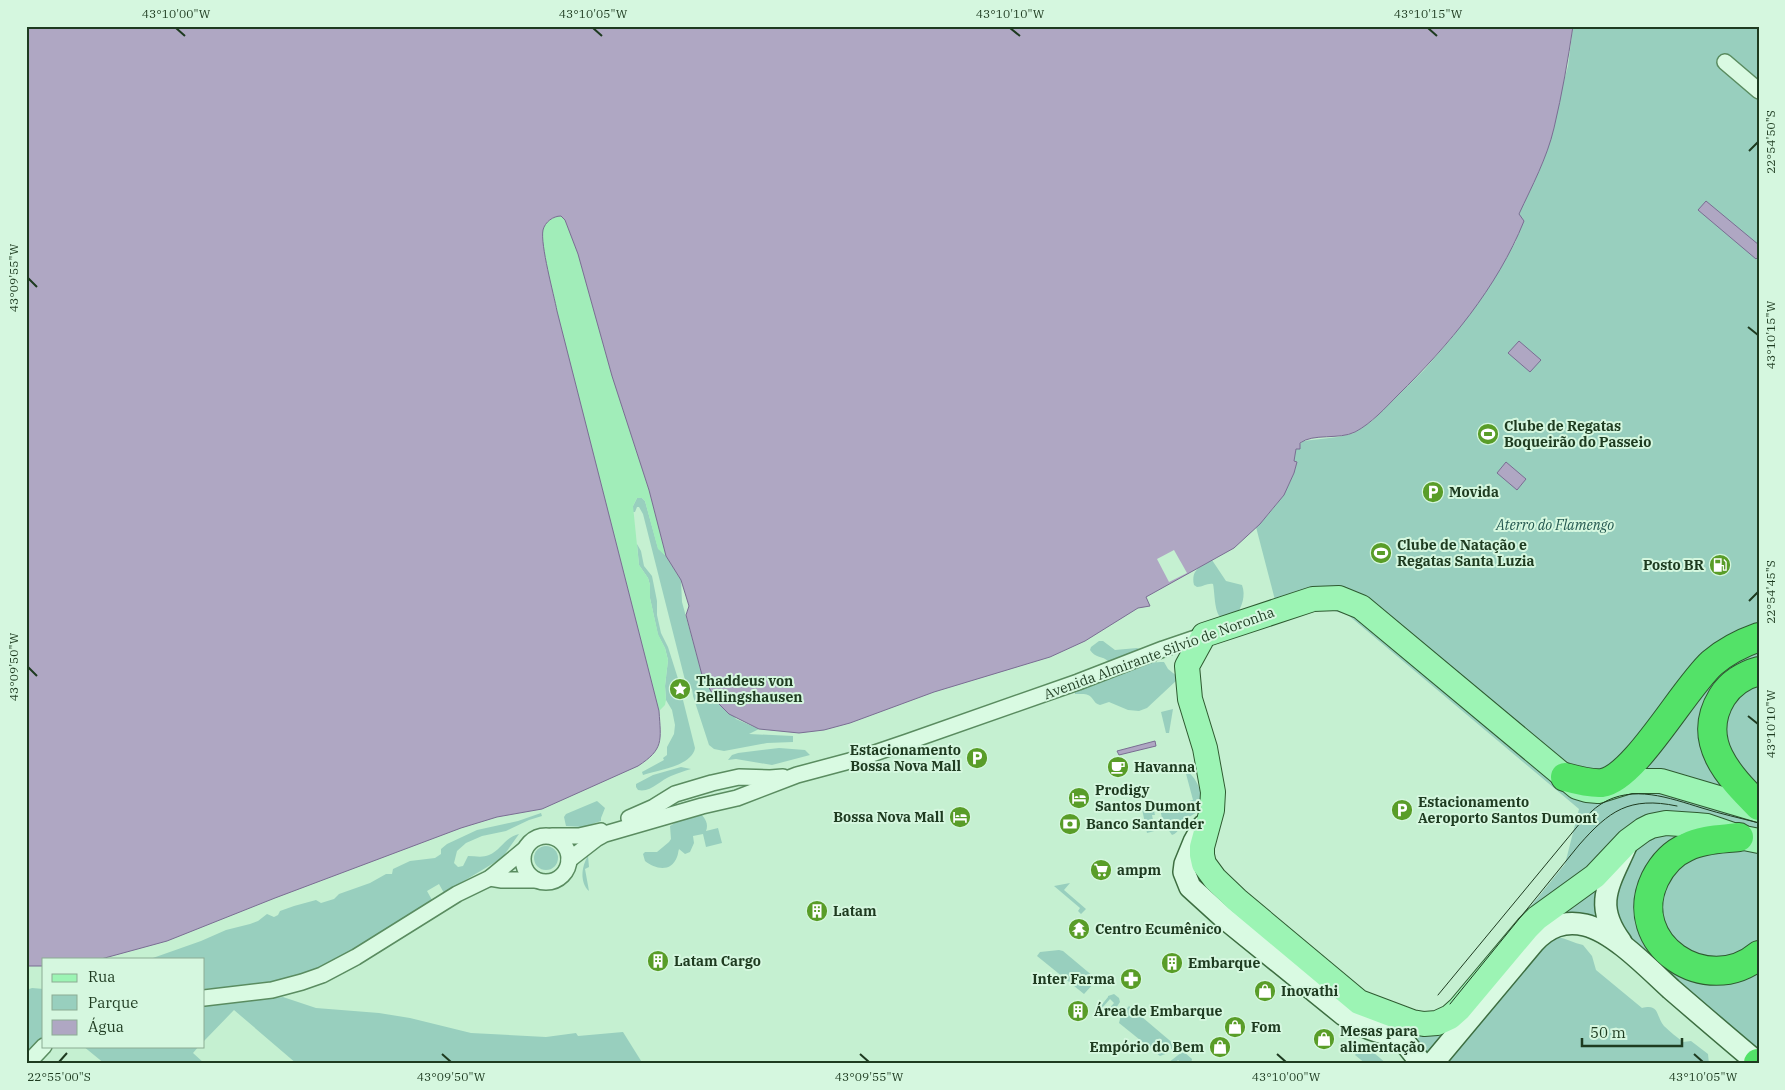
<svg xmlns="http://www.w3.org/2000/svg" width="1785" height="1090" font-family="'IBM Plex Serif',serif">
<style>
.green{fill:#98cfbe}
.sand{fill:#a1edb9}
.water{fill:#afa7c3;stroke:#796d92}
.pier{fill:#c5f0d1}
.lines{fill:none;stroke-linecap:round;stroke-linejoin:round}
.street-casing{stroke:#5a8c60;stroke-width:18}
.secondary-casing{stroke:#3d6e41;stroke-width:24}
.primary-casing{stroke:#2e5a30;stroke-width:26}
.highway-casing{stroke:#2e5a30;stroke-width:30}
.street{stroke:#d9fae2;stroke-width:15}
.secondary{stroke:#d9fae2;stroke-width:21}
.primary{stroke:#9cf4b4;stroke-width:24}
.highway{stroke:#53e268;stroke-width:28}
.tram{stroke:#1e3b20;stroke-width:1}
.ticks{fill:none;stroke:#1e3b20;stroke-width:2}
.labels{text-anchor:middle;dominant-baseline:central;stroke-width:4;stroke-linejoin:round;paint-order:stroke}
.poi-label{font-size:14px;font-weight:bold;fill:#1e3b20;stroke:#d5f7df;text-anchor:start}
.park-label{font-size:14px;font-style:italic;fill:#245850;stroke:#d5f7df}
.street-label{font-size:14px;fill:#1e3b20;stroke:#d5f7df}
.neatline{fill:none;stroke:#1e3b20;stroke-width:2}
.ticks-label{font-size:12px;text-anchor:middle;fill:#1e3b20}
</style>
<rect width="100%" height="100%" fill="#c5f0d1"/>
<g class="green">
<path d="M1573,26H1759V1058L1595,913L1594,919L1568,916L1429,1057L1414,1042L1449,1007L1565,864L1579,809L1348,615L1315,605L1275,600L1256,527C1275,509 1291,488 1297,462L1293,461L1296,449L1303,441L1338,437L1354,433L1372,421L1424,370L1450,340L1492,282L1516,241L1519,214L1543,162L1554,129L1558,103L1568,66Z"/>
<path d="M637,498H642L645,501L658,548L666,556L681,580L682,602L702,675L736,719L759,729L749,734L793,736V742L767,743L724,751L714,749L709,745L693,696L692,689L686,684L643,514L639,507H637L635,512H633V506Z"/>
<path d="M637,544L641,551L644,566L652,576L657,601V615L661,633L668,647L680,685L676,691L678,697L683,700L695,748C692,766 658,770 643,775L642,772L664,760L663,758L667,755V747L674,734L675,725L672,710L666,700L665,686L668,660L665,648L658,635L650,598V585L648,578L639,565Z"/>
<path d="M1212,560L1226,581L1242,585C1246,596 1242,606 1236,616C1232,616 1227,619 1223,618C1214,617 1215,592 1213,584C1207,583 1203,587 1197,587L1194,585C1191,569 1200,567 1212,560Z"/>
<path d="M1099,641H1103L1115,650L1137,648L1142,650C1148,666 1149,662 1164,662L1168,669L1178,677L1177,680L1147,708L1139,711L1128,710L1109,702L1100,705C1094,703 1095,701 1091,697C1088,693 1080,694 1075,694V692L1093,683L1107,664L1108,661C1103,656 1095,658 1090,650L1091,647Z"/>
<path d="M1173,709L1169,733H1166L1161,712Z"/>
<path d="M779,748L805,750L810,755L772,765L736,759L728,760L732,755L738,753Z"/>
<path d="M681,767L691,769C684,771 678,773 671,776C660,780 651,793 638,790L636,787V784L653,775Z"/>
<path d="M1185,770C1195,776 1200,787 1202,798H1201C1203,812 1194,813 1185,820C1180,825 1179,833 1172,835L1163,822L1159,805L1164,804L1166,812L1172,811L1171,806L1193,800Z"/>
<path d="M597,801L605,808L601,818V821L583,827L566,826L564,817L566,814Z"/>
<path d="M1150,807L1151,811H1154L1155,815H1152L1154,825H1157L1158,830L1147,833L1142,809Z"/>
<path d="M541,813L542,816L529,820L506,831L482,836L466,843L457,851L454,863L458,867L463,866L468,856C475,856 482,858 489,855C501,850 505,837 519,834L502,858L444,893L439,884L427,891L432,900C391,926 351,955 306,973C278,984 234,986 204,989V959H150L201,941L226,930L250,924L258,921L267,914L274,917L278,915L280,911L294,906L316,900L321,903L334,899L339,894L370,883L386,874H392L393,869L410,861L435,858L441,854V849L447,844L477,830L518,821Z"/>
<path d="M700,813C705,818 709,824 706,831L718,828L722,843L706,847L703,834L693,836L694,843L690,852L685,854L679,849C678,852 678,855 677,857C671,873 655,869 645,861L643,854L645,852H657L669,842L671,839L670,826L681,819Z"/>
<circle cx="546" cy="858" r="12"/>
<path d="M588,856L589,867L585,869L589,891C580,883 581,867 588,856Z"/>
<path d="M1070,883L1064,890L1086,909L1081,914L1078,911L1080,908L1054,886Z"/>
<path d="M1558,937C1567,939 1574,943 1583,945L1592,956L1596,970L1642,1008C1660,1003 1656,1017 1664,1026C1670,1032 1677,1037 1683,1042L1691,1041L1708,1054L1709,1064H1445L1535,947Z"/>
<path d="M1059,950L1063,951L1094,977V983L1084,994L1037,956L1040,952Z"/>
<path d="M32,988L44,989V1036L26,1053V990Z"/>
<path d="M1114,994L1119,998L1120,1002L1114,1011L1112,1017L1106,1012L1114,1003L1110,999L1102,1008L1100,1007L1108,997V996Z"/>
<path d="M283,997L316,1008L379,1013L410,1018L471,1033L546,1037L576,1033L578,1036L623,1032L643,1064H297L234,1010L204,1041V1006Z"/>
<path d="M1129,1006L1175,1045L1168,1053L1160,1056L1119,1023L1121,1015Z"/>
<path d="M83,1046H199L193,1053L205,1064H105Z"/>
<path d="M1362,1047L1374,1053L1387,1064H1366L1355,1055Z"/>
<path d="M1182,1052H1184L1192,1059L1191,1064H1183L1178,1060L1174,1064L1168,1063Z"/>
</g>
<path class="sand" d="M557,216H561L565,220L578,254L612,376L649,490L666,556L658,549L645,501L642,498H637L633,506L639,565L648,578L650,585V598L658,634L665,648L668,660L665,686L666,700L665,705L659,711L557,311C554,295 540,244 543,230C545,223 551,219 557,216Z"/>
<g class="water">
<path d="M26,26H1573C1568,60 1562,94 1554,128C1547,158 1532,186 1519,214L1524,221C1497,288 1449,345 1398,395C1385,408 1372,423 1355,432C1339,440 1313,433 1300,443V449H1296L1294,461L1297,462L1294,473L1284,495L1260,524L1234,548L1146,597L1150,606L1138,608L1085,641L1050,657L934,692L850,723L824,730L799,733L759,729L729,714L717,702L702,675L686,615L689,606L681,580L666,556L649,490L612,376L578,254L565,220L561,216C553,216 545,222 543,230C540,244 554,295 557,311L659,711C661,741 664,749 638,766L542,809L497,817L461,828L275,898L167,941L101,959H44V966H26Z"/>
<path d="M1706,201L1759,245V256L1756,259L1698,210Z"/>
<path d="M1519,341L1541,360L1530,372L1508,353Z"/>
<path d="M1506,462L1526,479L1517,490L1497,473Z"/>
<path d="M1155,741L1156,746L1119,755L1117,751Z"/>
</g>
<path class="pier" d="M1174,550L1187,573L1169,582L1157,559Z"/>
<g class="lines">
<g class="street-casing">
<g id="street">
<path d="M1725,62L1759,91"/>
<path d="M629,818L654,807L675,794L712,783L739,777L770,778L783,777"/>
<path d="M552,836H579L601,831"/>
<circle cx="546" cy="859" r="23"/>
<path d="M569,860L596,839L605,834L702,806L737,798L797,775L857,759L907,742L1078,682L1163,649L1204,635"/>
<path d="M490,878L502,880H536"/>
<path d="M204,998L272,990L302,982L322,975L356,957L457,894L490,878L525,849"/>
<path d="M27,1064L44,1046"/>
</g>
</g>
<g class="secondary-casing">
<g id="secondary">
<path d="M1203,826L1194,842L1185,864L1184,872L1190,887L1223,917L1344,1015C1361,1027 1378,1033 1398,1036"/>
<path d="M1621,942C1593,905 1609,884 1625,848"/>
<path d="M1388,1027L1406,1044L1422,1064"/>
<path d="M1432,1064L1534,942C1548,927 1564,920 1585,925C1614,932 1649,969 1671,989C1700,1014 1729,1039 1759,1064"/>
</g>
</g>
<g class="primary-casing">
<path id="primary" d="M1759,810L1661,781H1630L1598,791L1587,790L1577,787L1361,607L1339,598L1313,599L1204,635L1187,666L1190,699L1205,748L1213,792L1212,810L1202,847V855L1204,864L1215,879L1237,900L1359,1002L1412,1022L1424,1024L1437,1023L1450,1017L1459,1009L1527,928L1537,918L1595,876L1628,841L1643,830L1651,826L1666,823L1696,825L1707,826L1739,837L1759,841"/>
</g>
<g class="highway-casing">
<g id="highway">
<path d="M1759,671C1744,675 1730,684 1722,697C1695,741 1729,776 1759,806"/>
<path d="M1565,777C1576,780 1590,784 1602,783C1635,778 1684,688 1712,663C1726,651 1742,643 1759,637"/>
<path d="M1739,837C1722,839 1702,839 1687,847C1673,853 1662,865 1655,879C1624,944 1707,999 1759,955"/>
<path d="M1758,1063H1759"/>
</g>
</g>
<use href="#street" class="street"/>
<use href="#secondary" class="secondary"/>
<use href="#primary" class="primary"/>
<use href="#highway" class="highway"/>
<g class="tram">
<path d="M1438,995L1581,822C1587,816 1593,809 1601,804C1633,784 1669,798 1702,808C1721,814 1740,818 1759,823"/>
<path d="M1450,1004L1579,845C1609,811 1629,796 1677,806"/>
</g>
</g>
<path class="ticks" d="M176,28L185,36M593,28L602,36M1010,28L1020,36M1428,28L1437,36M1749,151L1758,142M28,278L37,287M1748,327L1758,335M1749,601L1758,592M28,667L37,676M1748,716L1758,724M442,1054L451,1062M860,1054L869,1062M1277,1054L1286,1062M1694,1054L1703,1062M59,1062L67,1053"/>
<defs>
<g id="stadium-disc" transform="scale(1.125)"><circle r="9.5" fill="#599d28" stroke="#d5f7df"/><path d="M0-5a6.5 5 0 1 0 0 10a6.5 5 0 1 0 0-10ZM-3.5-1.8h7v3.6h-7Z" fill="#fff"/></g>
<g id="parking-disc" transform="scale(1.125)"><circle r="9.5" fill="#599d28" stroke="#d5f7df"/><path d="M-3.5-5.5H1a3.5 3.5 0 0 1 0 7H-1V5.5H-3.5ZM-1-3.4V-.6H.8a1.4 1.4 0 0 0 0-2.8Z" fill="#fff"/></g>
<g id="fuel-disc" transform="scale(1.125)"><circle r="9.5" fill="#599d28" stroke="#d5f7df"/><path d="M-5.5-6h7V0h2V4h1.3V-2.5L3-4.5l.8-.8L6-3V5H2.5V1h-1V6h-7ZM-4.2-4.7v3.2H.2V-4.7Z" fill="#fff"/></g>
<g id="sight-disc" transform="scale(1.125)"><circle r="9.5" fill="#599d28" stroke="#d5f7df"/><path d="M0-6L1.8-2.2L6-1.7L2.9 1.2L3.7 5.4L0 3.3L-3.7 5.4L-2.9 1.2L-6-1.7L-1.8-2.2Z" fill="#fff"/></g>
<g id="cafe-disc" transform="scale(1.125)"><circle r="9.5" fill="#599d28" stroke="#d5f7df"/><path d="M-5.5-4.5H6V0H3Q3 3.5 0 3.5H-2.5Q-5.5 3.5-5.5 0ZM3-3.2v2h1.7v-2ZM-6 4.5H4V6H-6Z" fill="#fff"/></g>
<g id="hotel-disc" transform="scale(1.125)"><circle r="9.5" fill="#599d28" stroke="#d5f7df"/><path d="M-6-4.5h1.5V1H6V5H4.5V3h-9V5H-6ZM-4 0a1.8 1.8 0 1 1 3.6 0ZM.5 0V-2.5h3Q6-2.5 6 0Z" fill="#fff"/></g>
<g id="bank-disc" transform="scale(1.125)"><circle r="9.5" fill="#599d28" stroke="#d5f7df"/><path d="M-6-4H6V4H-6ZM0-2.3a2.3 2.3 0 1 0 0 4.6a2.3 2.3 0 1 0 0-4.6Z" fill="#fff"/></g>
<g id="supermarket-disc" transform="scale(1.125)"><circle r="9.5" fill="#599d28" stroke="#d5f7df"/><path d="M-6-5.5h2.5l.6 2H6L4.5 2H-2.5L-4.4-4H-6ZM-1.5 3.2a1.3 1.3 0 1 0 .1 0ZM3 3.2a1.3 1.3 0 1 0 .1 0Z" fill="#fff"/></g>
<g id="building-disc" transform="scale(1.125)"><circle r="9.5" fill="#599d28" stroke="#d5f7df"/><path d="M-4-6H4V6H1V3H-1V6H-4ZM-2.5-4.3h1.7v1.8h-1.7ZM.8-4.3h1.7v1.8H.8ZM-2.5-1h1.7V.8h-1.7ZM.8-1h1.7V.8H.8Z" fill="#fff"/></g>
<g id="temple-disc" transform="scale(1.125)"><circle r="9.5" fill="#599d28" stroke="#d5f7df"/><path d="M0-6L5-2H3V0L6.5 2.5H4V6H1.5V3h-3V6H-4V2.5H-6.5L-3 0V-2H-5Z" fill="#fff"/></g>
<g id="pharmacy-disc" transform="scale(1.125)"><circle r="9.5" fill="#599d28" stroke="#d5f7df"/><path d="M-2-6h4v4h4v4h-4v4h-4v-4h-4v-4h4Z" fill="#fff"/></g>
<g id="shop-disc" transform="scale(1.125)"><circle r="9.5" fill="#599d28" stroke="#d5f7df"/><path d="M-5-2.5h2.3a2.7 3.5 0 0 1 5.4 0H5L5.5 6h-11ZM-1.5-2.5h3a1.5 2.3 0 0 0-3 0Z" fill="#fff"/></g>
</defs>
<g fill-rule="evenodd">
<use href="#stadium-disc" x="1488" y="434"/>
<use href="#parking-disc" x="1433" y="492"/>
<use href="#stadium-disc" x="1381" y="553"/>
<use href="#fuel-disc" x="1720" y="565"/>
<use href="#sight-disc" x="680" y="689"/>
<use href="#parking-disc" x="977" y="758"/>
<use href="#cafe-disc" x="1118" y="767"/>
<use href="#hotel-disc" x="1079" y="798"/>
<use href="#parking-disc" x="1402" y="810"/>
<use href="#hotel-disc" x="960" y="817"/>
<use href="#bank-disc" x="1070" y="824"/>
<use href="#supermarket-disc" x="1101" y="870"/>
<use href="#building-disc" x="817" y="911"/>
<use href="#temple-disc" x="1079" y="929"/>
<use href="#building-disc" x="658" y="961"/>
<use href="#building-disc" x="1172" y="963"/>
<use href="#pharmacy-disc" x="1131" y="979"/>
<use href="#shop-disc" x="1265" y="991"/>
<use href="#building-disc" x="1078" y="1011"/>
<use href="#shop-disc" x="1235" y="1027"/>
<use href="#shop-disc" x="1324" y="1039"/>
<use href="#shop-disc" x="1220" y="1047"/>
</g>
<g class="labels">
<g class="poi-label">
<text x="1504" y="426">Clube de Regatas<tspan x="1504" dy="16">Boqueirão do Passeio</tspan></text>
<text x="1449" y="492">Movida</text>
<text x="1397" y="545">Clube de Natação e<tspan x="1397" dy="16">Regatas Santa Luzia</tspan></text>
<text x="1704" y="565" text-anchor="end">Posto BR</text>
<text x="696" y="681">Thaddeus von<tspan x="696" dy="16">Bellingshausen</tspan></text>
<text x="961" y="750" text-anchor="end">Estacionamento<tspan x="961" dy="16">Bossa Nova Mall</tspan></text>
<text x="1134" y="767">Havanna</text>
<text x="1095" y="790">Prodigy<tspan x="1095" dy="16">Santos Dumont</tspan></text>
<text x="1418" y="802">Estacionamento<tspan x="1418" dy="16">Aeroporto Santos Dumont</tspan></text>
<text x="944" y="817" text-anchor="end">Bossa Nova Mall</text>
<text x="1086" y="824">Banco Santander</text>
<text x="1117" y="870">ampm</text>
<text x="833" y="911">Latam</text>
<text x="1095" y="929">Centro Ecumênico</text>
<text x="674" y="961">Latam Cargo</text>
<text x="1188" y="963">Embarque</text>
<text x="1115" y="979" text-anchor="end">Inter Farma</text>
<text x="1281" y="991">Inovathi</text>
<text x="1094" y="1011">Área de Embarque</text>
<text x="1251" y="1027">Fom</text>
<text x="1340" y="1031">Mesas para<tspan x="1340" dy="16">alimentação</tspan></text>
<text x="1204" y="1047" text-anchor="end">Empório do Bem</text>
</g>
<g class="park-label">
<text x="1555" y="525">Aterro do Flamengo</text>
</g>
<g class="street-label">
<text transform="translate(1159 653) rotate(-20)">Avenida Almirante Silvio de Noronha</text>
</g>
</g>
<rect width="1785" height="1090" fill="none" stroke="#d5f7df" stroke-width="55"/>
<rect x="42" y="958" width="162" height="90" fill="#d5f7df" stroke="#8cac93"/>
<rect x="52" y="974" width="25" height="8" fill="#9cf4b4" stroke="#8cac93"/>
<text x="88" y="982" font-size="15" fill="#1e3b20">Rua</text>
<rect x="52" y="995" width="25" height="15" fill="#98cfbe" stroke="#8cac93"/>
<text x="88" y="1008" font-size="15" fill="#1e3b20">Parque</text>
<rect x="52" y="1020" width="25" height="15" fill="#afa7c3" stroke="#8cac93"/>
<text x="88" y="1032" font-size="15" fill="#1e3b20">Água</text>
<path d="M1582 1038v8h100v-8" fill="none" stroke="#1e3b20" stroke-width="2.5"/>
<text x="1590" y="1038" font-size="15" fill="#1e3b20" stroke="#d5f7df" stroke-width="4" paint-order="stroke">50 m</text>
<rect x="28" y="28" width="1730" height="1034" class="neatline"/>
<g class="ticks-label">
<text x="176" y="18">43°10'00"W</text>
<text x="593" y="18">43°10'05"W</text>
<text x="1010" y="18">43°10'10"W</text>
<text x="1428" y="18">43°10'15"W</text>
<text transform="translate(1771 142) rotate(-90)" y="4">22°54'50"S</text>
<text transform="translate(14 278) rotate(-90)" y="4">43°09'55"W</text>
<text transform="translate(1771 335) rotate(-90)" y="4">43°10'15"W</text>
<text transform="translate(1771 592) rotate(-90)" y="4">22°54'45"S</text>
<text transform="translate(14 667) rotate(-90)" y="4">43°09'50"W</text>
<text transform="translate(1771 724) rotate(-90)" y="4">43°10'10"W</text>
<text x="59" y="1081">22°55'00"S</text>
<text x="451" y="1081">43°09'50"W</text>
<text x="869" y="1081">43°09'55"W</text>
<text x="1286" y="1081">43°10'00"W</text>
<text x="1703" y="1081">43°10'05"W</text>
</g>
</svg>
